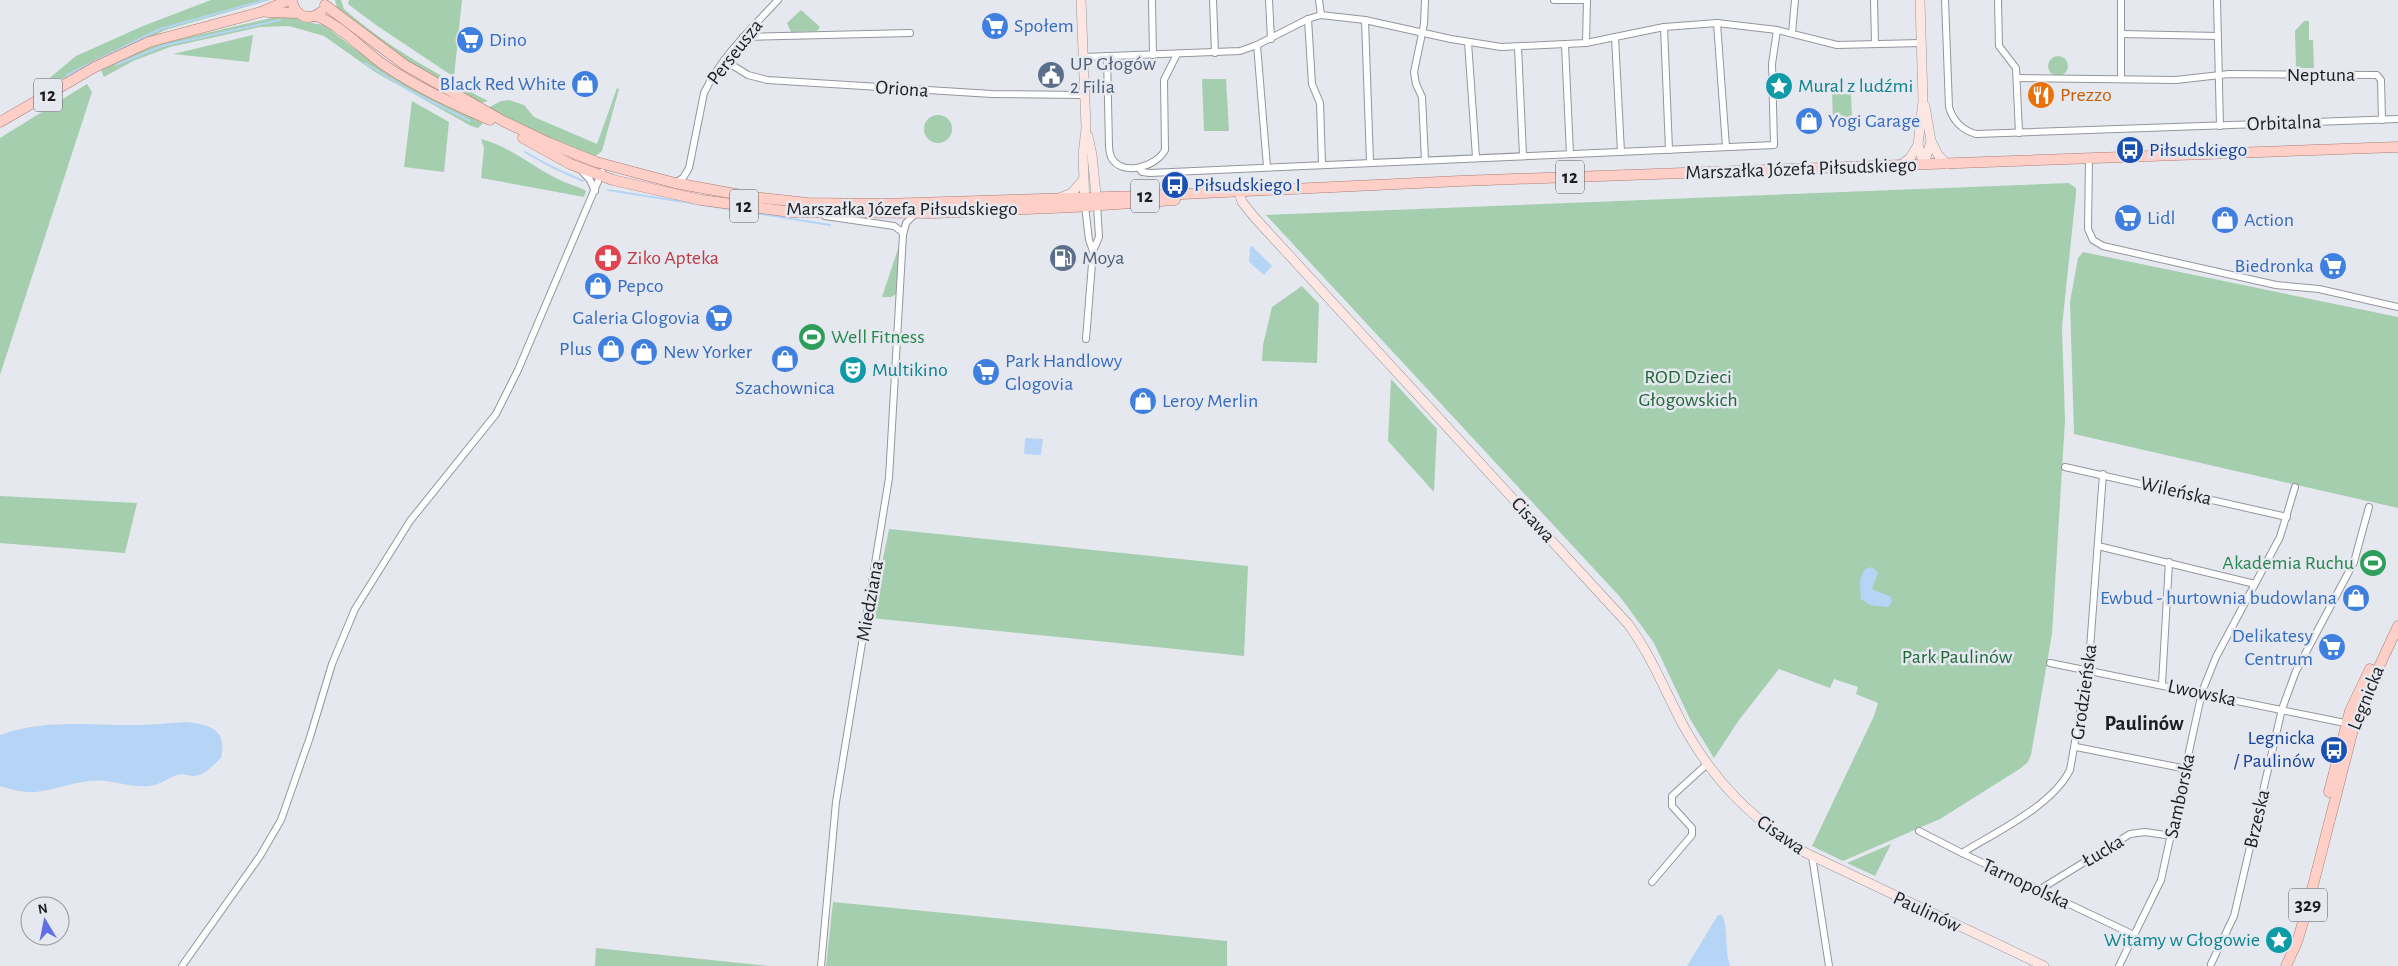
<svg xmlns="http://www.w3.org/2000/svg" width="2398" height="966" font-family="'Alegreya Sans',sans-serif">
<style>
.green{fill:#a5ceae}
.water{fill:#b5d4f6}
.lines{fill:none;stroke-linecap:round;stroke-linejoin:round}
.stream{stroke:#b5d4f6;stroke-width:2}
.street-casing{stroke:#94969d;stroke-width:8}
.secondary-casing{stroke:#94969d;stroke-width:10}
.primary-casing{stroke:#ae7c74;stroke-width:11}
.street{stroke:#fff;stroke-width:6}
.secondary{stroke:#fee7e2;stroke-width:9}
.primary{stroke:#fdcfc6;stroke-width:10}
.labels{text-anchor:middle;dominant-baseline:central;stroke-width:5;stroke-linejoin:round;paint-order:stroke}
.shield{fill:#e6e8f0;stroke:#595b5f;stroke-width:1}
.shield-label{font-size:19px;font-weight:bold;fill:#1d1e21}
.shop-label{font-size:20px;fill:#366cbe;stroke:#e6e8f0;text-anchor:start}
.street-label{font-size:20px;fill:#1d1e21;stroke:#e6e8f0}
.service-label{font-size:20px;fill:#4e5e75;stroke:#e6e8f0;text-anchor:start}
.culture-label{font-size:20px;fill:#0d838f;stroke:#e6e8f0;text-anchor:start}
.food-label{font-size:20px;fill:#c56008;stroke:#e6e8f0;text-anchor:start}
.transit-label{font-size:20px;fill:#164399;stroke:#e6e8f0;text-anchor:start}
.health-label{font-size:20px;fill:#be3a42;stroke:#e6e8f0;text-anchor:start}
.leisure-label{font-size:20px;fill:#27864d;stroke:#e6e8f0;text-anchor:start}
.park-label{font-size:20px;fill:#216739;stroke:#e6e8f0}
.neighbourhood-label{font-size:21px;font-weight:bold;fill:#1d1e21;stroke:#e6e8f0}
</style>
<rect width="100%" height="100%" fill="#e6e8f0"/>
<g class="green">
<path d="M211,0H270L165,30L62,79L41,85L76,56L143,26Z"/>
<path d="M335,0H341L344,9C387,47 437,74 488,101L481,103L414,67L337,8Z"/>
<path d="M349,0H462L454,77L376,25L348,4Z"/>
<path d="M801,10L820,27L817,31L791,32L787,23Z"/>
<path d="M276,17H293L304,22L324,25L377,66L407,85L483,123L478,128L471,126L375,72L324,36L289,26L260,27L170,47L133,61L104,77L101,70L133,54L163,43Z"/>
<path d="M2304,21H2309V40H2313L2314,68H2296L2295,31Z"/>
<path d="M253,35L249,62L173,54Z"/>
<circle cx="2058" cy="66" r="10"/>
<path d="M1202,79H1226L1229,131H1204Z"/>
<path d="M87,84L92,92L0,375V138Z"/>
<path d="M617,88L619,89L602,151L594,157L563,146L486,109L501,101L509,100L524,105L534,117L597,144Z"/>
<path d="M1832,94H1851L1852,117L1833,118Z"/>
<path d="M412,101L449,122L444,172L404,167Z"/>
<circle cx="938" cy="129" r="14"/>
<path d="M481,139C510,146 533,168 560,180C568,184 578,186 586,191L584,197L481,178L484,148Z"/>
<path d="M2069,183L2076,188V193L2062,327L2065,420L2052,634L2031,755L2028,762L2021,768L1940,819L1843,861L1812,846L1874,716L1878,703L1856,694L1858,687L1834,679L1830,688L1779,669L1739,720L1714,758L1690,719L1654,643L1621,598L1266,215Z"/>
<path d="M899,246L896,294L891,297H882Z"/>
<path d="M2083,252L2398,317V508L2074,434L2070,302L2078,258Z"/>
<path d="M1302,286L1319,304L1317,363L1262,361L1263,345L1272,307Z"/>
<path d="M1391,379L1437,429L1434,492L1388,441Z"/>
<path d="M0,496L137,503L125,553L0,543Z"/>
<path d="M889,529L1248,566L1244,656L871,618Z"/>
<path d="M1891,844L1875,876L1847,863Z"/>
<path d="M833,902L1227,941V966H826Z"/>
<path d="M596,948L768,966H595Z"/>
</g>
<g class="water">
<path d="M1252,246L1272,266L1264,275L1249,262L1250,247Z"/>
<path d="M1025,438L1043,439L1041,455L1024,454Z"/>
<path d="M1872,567L1878,573L1872,589L1891,597L1892,602L1888,607L1870,605L1861,599L1860,579L1865,569Z"/>
<path d="M187,722C212,725 227,730 221,758C213,765 203,777 192,776C187,775 183,773 177,775C167,778 161,785 149,786C129,788 110,778 89,781C51,786 40,800 0,786V735C44,719 87,725 133,725C151,725 169,723 187,722Z"/>
<path d="M1718,915H1722C1729,930 1724,949 1730,966H1687Z"/>
</g>
<g class="lines">
<g class="stream">
<path d="M365,63L407,89L470,121"/>
<path d="M116,65L162,46L280,20"/>
<path d="M67,75L160,29L265,0"/>
<path d="M525,152L552,167L583,181"/>
<path d="M608,190L830,225"/>
</g>
<g class="street-casing">
<g id="street">
<path d="M1152,0L1153,55"/>
<path d="M1213,0L1215,53"/>
<path d="M1269,0L1271,39"/>
<path d="M1319,0L1321,15"/>
<path d="M1425,0L1424,24L1414,72L1416,84L1422,97L1425,160"/>
<path d="M1554,0H1587"/>
<path d="M1874,0L1875,44"/>
<path d="M1945,0L1949,107C1953,121 1962,130 1976,134L2398,119"/>
<path d="M1998,0L1999,46L2016,68L2019,133"/>
<path d="M2217,0L2220,126"/>
<path d="M1308,19L1312,84L1320,103L1322,164"/>
<path d="M1365,20L1370,162"/>
<path d="M1717,23L1726,147"/>
<path d="M1664,27L1669,150"/>
<path d="M1792,33L1795,0"/>
<path d="M2121,34L2218,36"/>
<path d="M743,37L910,33"/>
<path d="M1615,37L1621,152"/>
<path d="M1468,42L1476,157"/>
<path d="M1586,43L1587,0"/>
<path d="M1257,45L1267,167"/>
<path d="M1565,45L1570,154"/>
<path d="M1518,47L1523,155"/>
<path d="M1107,56L1109,146C1109,149 1110,154 1111,157C1122,178 1157,166 1165,150L1164,80L1177,54"/>
<path d="M1083,57L1240,51L1257,45L1308,19L1321,15L1365,20L1451,39L1501,47L1586,43L1664,27L1717,23L1777,30L1837,45L1921,43"/>
<path d="M724,60L748,75L767,80L992,94L1085,95"/>
<path d="M2017,78L2176,80L2229,74L2377,75L2381,80L2382,120"/>
<path d="M2121,79V0"/>
<path d="M2089,159L2088,229L2093,240L2103,246L2276,285L2319,289L2398,307"/>
<path d="M1139,168L1142,172L1150,173L1774,145L1772,64L1777,30"/>
<path d="M582,171L590,180L595,191"/>
<path d="M676,182L683,178L689,168L704,93C721,57 751,29 778,0"/>
<path d="M1085,206L1089,240L1093,251"/>
<path d="M825,216L894,226L901,231L903,235"/>
<path d="M1086,339L1093,251L1099,237L1097,205"/>
<path d="M2065,467L2287,517"/>
<path d="M2098,546L2255,584"/>
<path d="M2050,663L2350,724"/>
<path d="M2162,684L2169,562"/>
<path d="M2076,747L2187,769"/>
<path d="M1919,831L1962,853L2134,935"/>
<path d="M1962,853C1996,832 2052,806 2070,770L2089,662L2103,474"/>
<path d="M1812,856L1829,966"/>
<path d="M1652,882L1692,835V828L1672,806V796L1707,764"/>
<path d="M2039,890L2130,834L2145,832L2172,836"/>
<path d="M2211,964L2234,916L2282,709L2296,671L2354,562L2369,507"/>
<path d="M182,966L260,856L281,820L310,737L332,664L355,609L410,521L496,414L518,370L602,172"/>
<path d="M821,966L836,802L889,478L903,235L906,223L916,213"/>
<path d="M2119,966L2161,880L2202,692L2216,657L2280,537L2295,487"/>
</g>
</g>
<g class="secondary-casing">
<g id="secondary">
<path d="M1081,0L1086,128L1083,155L1085,204"/>
<path d="M1920,0L1923,101L1918,145L1924,164"/>
<path d="M1088,136L1092,155L1097,204"/>
<path d="M1931,141L1938,155L1947,164"/>
<path d="M1924,164L1931,141L1925,106"/>
<path d="M1901,165L1910,158L1918,145"/>
<path d="M1239,192L1242,202L1255,218L1628,624C1651,655 1665,691 1683,725C1714,782 1752,819 1806,853L2044,966"/>
<path d="M1062,197L1072,193L1083,180"/>
</g>
</g>
<g class="primary-casing">
<g id="primary">
<path d="M292,0C294,16 309,22 321,12"/>
<path d="M325,5L405,65L503,121L549,143L596,162L675,183L752,197L808,203L883,204L1141,196L1460,181L2398,147"/>
<path d="M267,12L298,13"/>
<path d="M316,16C338,23 364,51 384,65C418,88 453,104 490,120"/>
<path d="M0,122L95,67L149,42L261,12L289,0"/>
<path d="M523,138L570,164L613,180L701,200L791,212L934,213L1074,207L1175,200"/>
<path d="M2329,792L2350,711L2370,669"/>
<path d="M2286,966L2297,942L2307,909L2357,714L2398,626"/>
</g>
</g>
<use href="#street" class="street"/>
<use href="#secondary" class="secondary"/>
<use href="#primary" class="primary"/>
</g>
<defs>
<g id="supermarket-disc" transform="scale(1.4375)"><circle r="9.5" fill="#3f7fe0" stroke="#e6e8f0"/><path d="M-6-5.5h2.5l.6 2H6L4.5 2H-2.5L-4.4-4H-6ZM-1.5 3.2a1.3 1.3 0 1 0 .1 0ZM3 3.2a1.3 1.3 0 1 0 .1 0Z" fill="#fff"/></g>
<g id="civic-disc" transform="scale(1.4375)"><circle r="9.5" fill="#5c6f8a" stroke="#e6e8f0"/><path d="M-.6-6.5H3V-4.5H.6V-3L4-1V1h2V6H-6V1h2V-1L-.6-3ZM-1.2 2.5V6h2.4V2.5Z" fill="#fff"/></g>
<g id="shop-disc" transform="scale(1.4375)"><circle r="9.5" fill="#3f7fe0" stroke="#e6e8f0"/><path d="M-5-2.5h2.3a2.7 3.5 0 0 1 5.4 0H5L5.5 6h-11ZM-1.5-2.5h3a1.5 2.3 0 0 0-3 0Z" fill="#fff"/></g>
<g id="sight-disc" transform="scale(1.4375)"><circle r="9.5" fill="#0f9aa8" stroke="#e6e8f0"/><path d="M0-6L1.8-2.2L6-1.7L2.9 1.2L3.7 5.4L0 3.3L-3.7 5.4L-2.9 1.2L-6-1.7L-1.8-2.2Z" fill="#fff"/></g>
<g id="restaurant-disc" transform="scale(1.4375)"><circle r="9.5" fill="#e8710a" stroke="#e6e8f0"/><path d="M-5-6h1v4h1v-4h1v4h1v-4h1v5L-1.5 .5V6h-2V.5L-5-1ZM5-6V6H3V1.5H1.5Q1.5-4 5-6Z" fill="#fff"/></g>
<g id="bus-disc" transform="scale(1.4375)"><circle r="9.5" fill="#1a4fb4" stroke="#e6e8f0"/><path d="M-5-6H5V4H4V6H2V4H-2V6H-4V4H-5ZM-3.5-4V0h7V-4ZM-3.5 1.2v1.5H-2V1.2ZM2 1.2v1.5H3.5V1.2Z" fill="#fff"/></g>
<g id="pharmacy-disc" transform="scale(1.4375)"><circle r="9.5" fill="#e0444e" stroke="#e6e8f0"/><path d="M-2-6h4v4h4v4h-4v4h-4v-4h-4v-4h4Z" fill="#fff"/></g>
<g id="fuel-disc" transform="scale(1.4375)"><circle r="9.5" fill="#5c6f8a" stroke="#e6e8f0"/><path d="M-5.5-6h7V0h2V4h1.3V-2.5L3-4.5l.8-.8L6-3V5H2.5V1h-1V6h-7ZM-4.2-4.7v3.2H.2V-4.7Z" fill="#fff"/></g>
<g id="stadium-disc" transform="scale(1.4375)"><circle r="9.5" fill="#2e9e5b" stroke="#e6e8f0"/><path d="M0-5a6.5 5 0 1 0 0 10a6.5 5 0 1 0 0-10ZM-3.5-1.8h7v3.6h-7Z" fill="#fff"/></g>
<g id="theatre-disc" transform="scale(1.4375)"><circle r="9.5" fill="#0f9aa8" stroke="#e6e8f0"/><path d="M-5-5.5Q0-4 5-5.5V0Q5 5 0 6Q-5 5-5 0ZM-3.3-2.5H-1v1.5H-3.3ZM1-2.5H3.3v1.5H1ZM-2.8 1Q0 5.5 2.8 1Z" fill="#fff"/></g>
</defs>
<g fill-rule="evenodd">
<use href="#supermarket-disc" x="995" y="26"/>
<use href="#supermarket-disc" x="470" y="40"/>
<use href="#civic-disc" x="1051" y="75"/>
<use href="#shop-disc" x="585" y="84"/>
<use href="#sight-disc" x="1779" y="86"/>
<use href="#restaurant-disc" x="2041" y="95"/>
<use href="#shop-disc" x="1809" y="121"/>
<use href="#bus-disc" x="2130" y="150"/>
<use href="#bus-disc" x="1175" y="185"/>
<use href="#supermarket-disc" x="2128" y="218"/>
<use href="#shop-disc" x="2225" y="220"/>
<use href="#pharmacy-disc" x="608" y="258"/>
<use href="#fuel-disc" x="1063" y="258"/>
<use href="#supermarket-disc" x="2333" y="266"/>
<use href="#shop-disc" x="598" y="286"/>
<use href="#supermarket-disc" x="719" y="318"/>
<use href="#stadium-disc" x="812" y="337"/>
<use href="#shop-disc" x="611" y="349"/>
<use href="#shop-disc" x="644" y="352"/>
<use href="#shop-disc" x="785" y="359"/>
<use href="#theatre-disc" x="853" y="370"/>
<use href="#supermarket-disc" x="986" y="372"/>
<use href="#shop-disc" x="1143" y="401"/>
<use href="#stadium-disc" x="2373" y="563"/>
<use href="#shop-disc" x="2356" y="598"/>
<use href="#supermarket-disc" x="2332" y="647"/>
<use href="#bus-disc" x="2334" y="750"/>
<use href="#sight-disc" x="2279" y="940"/>
</g>
<g class="labels">
<g class="shield">
<rect x="34" y="78.5" width="28" height="33" rx="4"/>
<rect x="1556" y="160.5" width="28" height="33" rx="4"/>
<rect x="1131" y="179.5" width="28" height="33" rx="4"/>
<rect x="730" y="189.5" width="28" height="33" rx="4"/>
<rect x="2289" y="888.5" width="38" height="33" rx="4"/>
</g>
<g class="shield-label">
<text x="48" y="95">12</text>
<text x="1570" y="177">12</text>
<text x="1145" y="196">12</text>
<text x="744" y="206">12</text>
<text x="2308" y="905">329</text>
</g>
<g class="shop-label">
<text x="1014" y="26">Społem</text>
<text x="489" y="40">Dino</text>
<text x="566" y="84" text-anchor="end">Black Red White</text>
<text x="1828" y="121">Yogi Garage</text>
<text x="2147" y="218">Lidl</text>
<text x="2244" y="220">Action</text>
<text x="2314" y="266" text-anchor="end">Biedronka</text>
<text x="617" y="286">Pepco</text>
<text x="700" y="318" text-anchor="end">Galeria Glogovia</text>
<text x="592" y="349" text-anchor="end">Plus</text>
<text x="663" y="352">New Yorker</text>
<text x="1005" y="361">Park Handlowy<tspan x="1005" dy="23">Glogovia</tspan></text>
<text x="785" y="388" text-anchor="middle">Szachownica</text>
<text x="1162" y="401">Leroy Merlin</text>
<text x="2337" y="598" text-anchor="end">Ewbud - hurtownia budowlana</text>
<text x="2313" y="636" text-anchor="end">Delikatesy<tspan x="2313" dy="23">Centrum</tspan></text>
</g>
<g class="street-label">
<text transform="translate(735 52) rotate(-52)">Perseusza</text>
<text x="2321" y="75">Neptuna</text>
<text transform="translate(902 89) rotate(4)">Oriona</text>
<text transform="translate(2284 123) rotate(-2)">Orbitalna</text>
<text transform="translate(1801 169) rotate(-2)">Marszałka Józefa Piłsudskiego</text>
<text x="902" y="209">Marszałka Józefa Piłsudskiego</text>
<text transform="translate(2176 491) rotate(13)">Wileńska</text>
<text transform="translate(1533 520) rotate(47)">Cisawa</text>
<text transform="translate(870 601) rotate(-80)">Miedziana</text>
<text transform="translate(2084 692) rotate(-82)">Grodzieńska</text>
<text transform="translate(2202 693) rotate(12)">Lwowska</text>
<text transform="translate(2366 698) rotate(-68)">Legnicka</text>
<text transform="translate(2180 796) rotate(-78)">Samborska</text>
<text transform="translate(2257 819) rotate(-77)">Brzeska</text>
<text transform="translate(1781 835) rotate(35)">Cisawa</text>
<text transform="translate(2103 851) rotate(-31)">Łucka</text>
<text transform="translate(2026 884) rotate(25)">Tarnopolska</text>
<text transform="translate(1927 912) rotate(25)">Paulinów</text>
</g>
<g class="service-label">
<text x="1070" y="64">UP Głogów<tspan x="1070" dy="23">2 Filia</tspan></text>
<text x="1082" y="258">Moya</text>
</g>
<g class="culture-label">
<text x="1798" y="86">Mural z ludźmi</text>
<text x="872" y="370">Multikino</text>
<text x="2260" y="940" text-anchor="end">Witamy w Głogowie</text>
</g>
<g class="food-label">
<text x="2060" y="95">Prezzo</text>
</g>
<g class="transit-label">
<text x="2149" y="150">Piłsudskiego</text>
<text x="1194" y="185">Piłsudskiego I</text>
<text x="2315" y="738" text-anchor="end">Legnicka<tspan x="2315" dy="23">/ Paulinów</tspan></text>
</g>
<g class="health-label">
<text x="627" y="258">Ziko Apteka</text>
</g>
<g class="leisure-label">
<text x="831" y="337">Well Fitness</text>
<text x="2354" y="563" text-anchor="end">Akademia Ruchu</text>
</g>
<g class="park-label">
<text x="1688" y="377">ROD Dzieci<tspan x="1688" dy="23">Głogowskich</tspan></text>
<text x="1957" y="657">Park Paulinów</text>
</g>
<g class="neighbourhood-label">
<text x="2144" y="723">Paulinów</text>
</g>
</g>
<g transform="translate(45 921) rotate(350)"><circle r="24" fill="#e6e8f0" stroke="#96979d"/>
<path d="M0-4L9 19L0 12L-9 19Z" fill="#626ee6"/>
<text y="-8" font-size="14" font-weight="bold" text-anchor="middle" fill="#1d1e21">N</text>
</g>
</svg>
